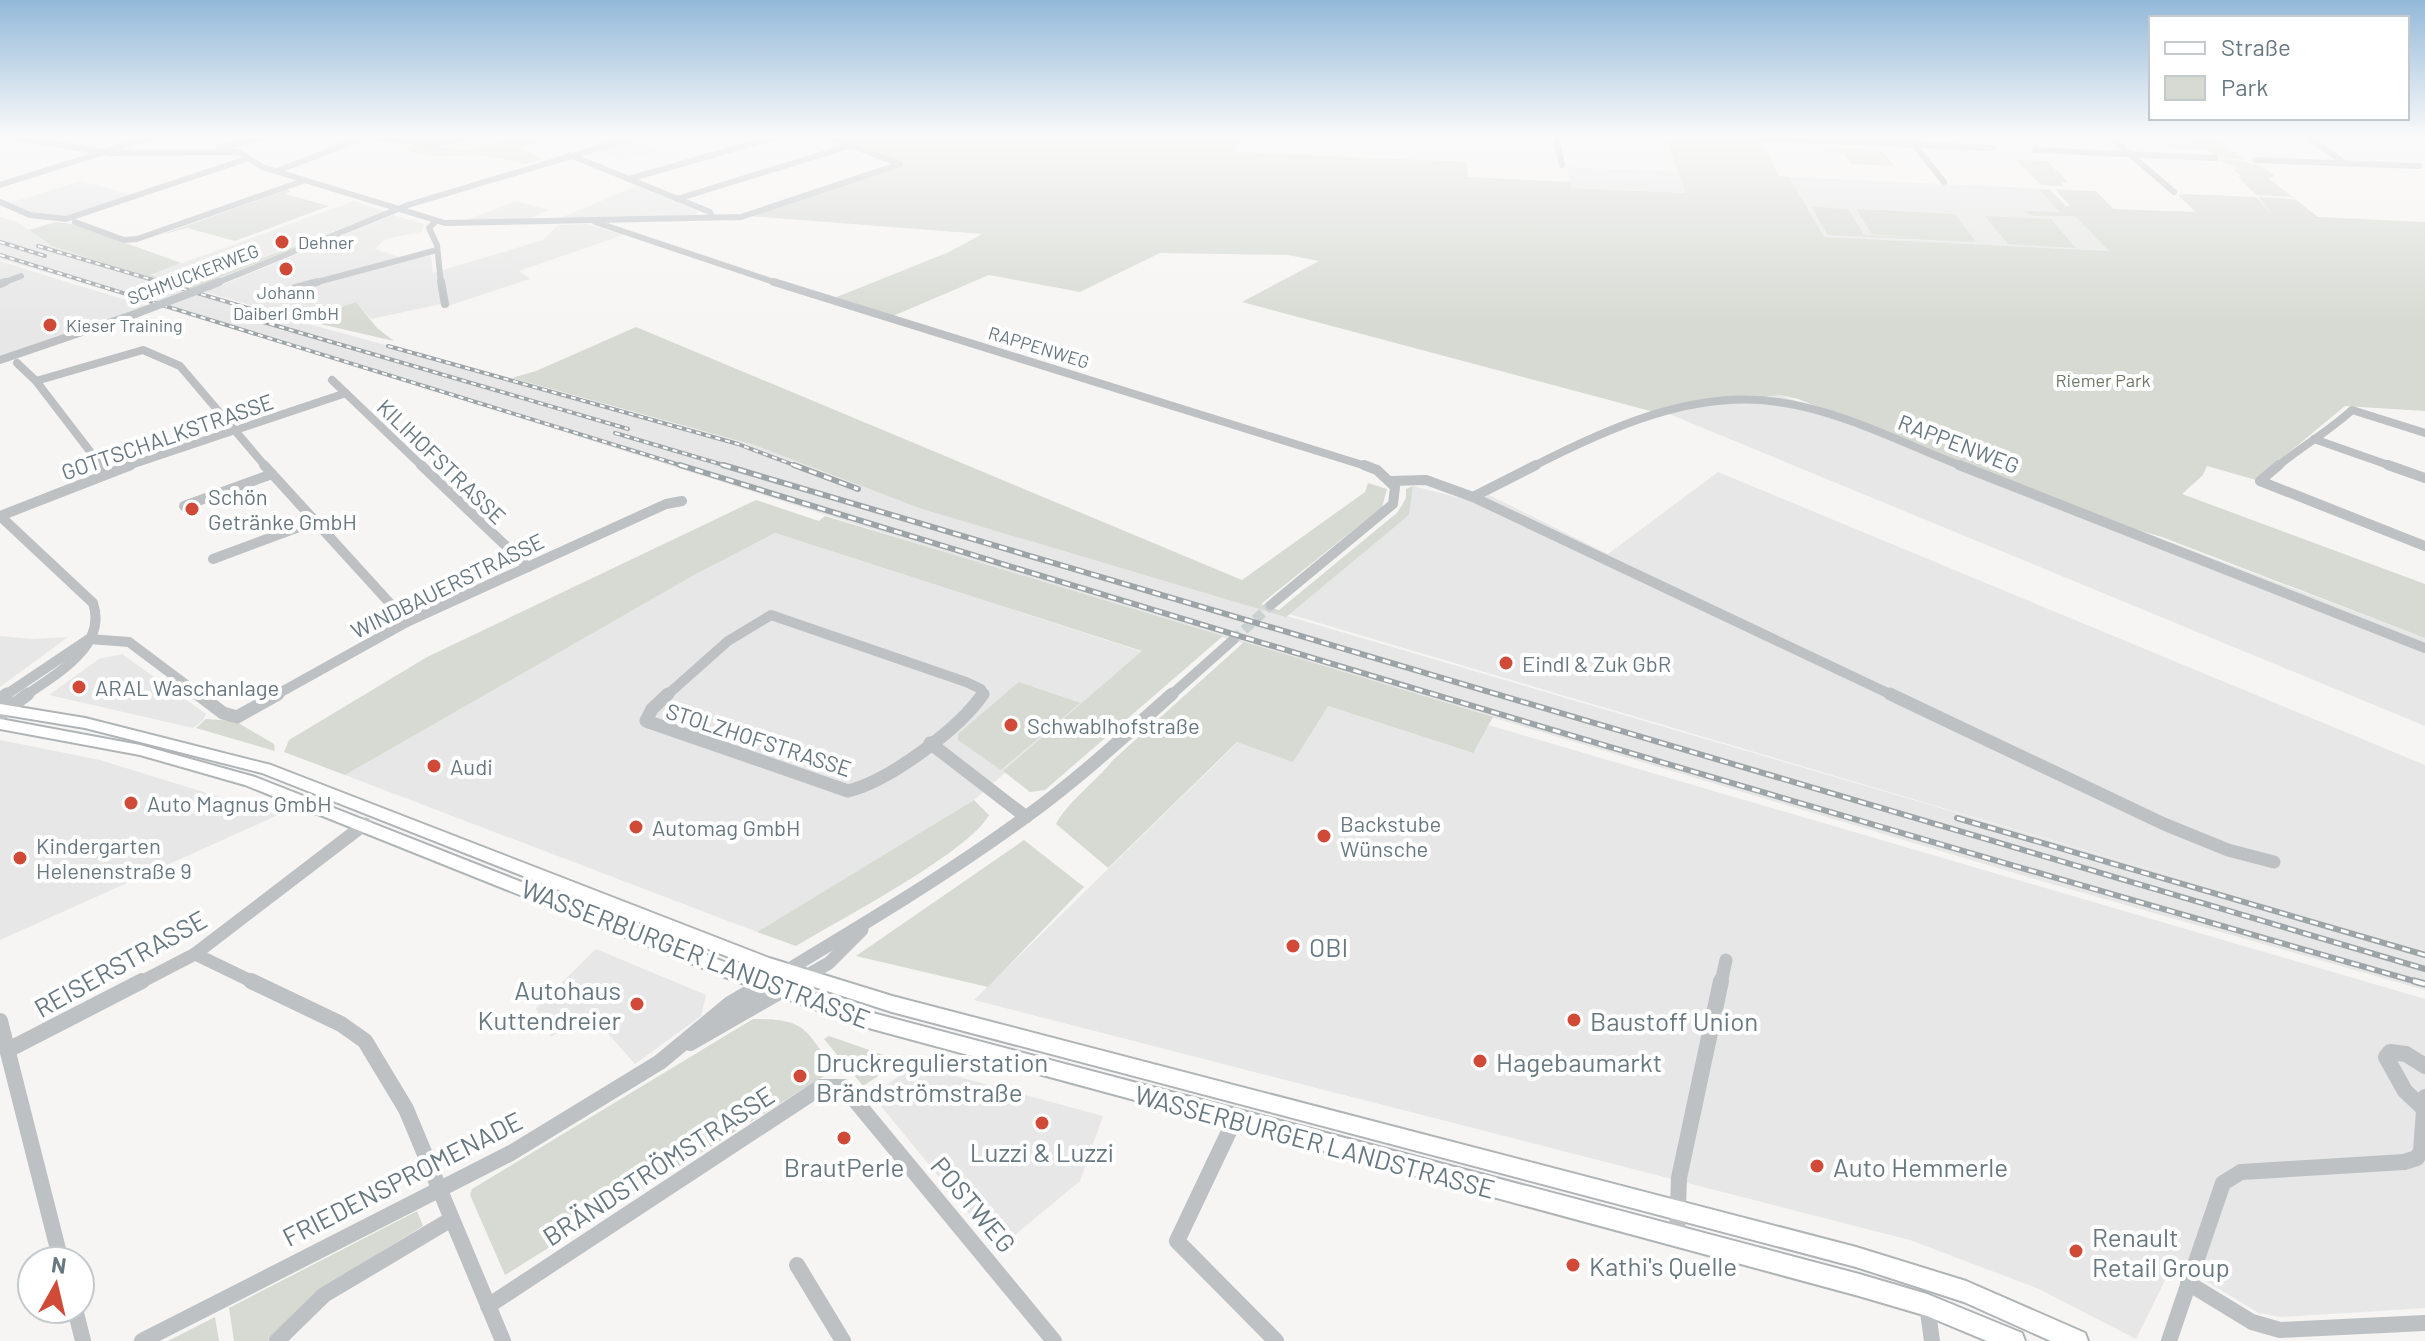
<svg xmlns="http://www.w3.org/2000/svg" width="2425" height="1341" font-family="Barlow,sans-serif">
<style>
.built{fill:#e6e7e6}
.green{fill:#d6dad2}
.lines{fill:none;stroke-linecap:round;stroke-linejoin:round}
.minor-tunnel{stroke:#cbd0d1;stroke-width:10;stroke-dasharray:10 5;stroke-linecap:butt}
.major-casing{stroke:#afb4b7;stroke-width:4}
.minor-far4{stroke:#bdc1c4;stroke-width:6}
.minor-far3{stroke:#bdc1c4;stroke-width:8}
.minor-far2{stroke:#bdc1c4;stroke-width:10}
.minor-far1{stroke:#bdc1c4;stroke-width:13}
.minor{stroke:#bdc1c4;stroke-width:16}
.major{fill:#fff;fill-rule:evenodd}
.rail-far2-casing{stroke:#9da4a8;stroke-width:4}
.rail-far1-casing{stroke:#9da4a8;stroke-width:6}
.rail-casing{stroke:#9da4a8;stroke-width:7}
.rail-far2{stroke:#fff;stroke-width:2;stroke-dasharray:5;stroke-linecap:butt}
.rail-far1{stroke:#fff;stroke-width:3;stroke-dasharray:8;stroke-linecap:butt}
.rail{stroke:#fff;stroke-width:4;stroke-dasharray:13;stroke-linecap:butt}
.minor-bridge{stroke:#bdc1c4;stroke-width:8}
.poi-dot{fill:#d14a37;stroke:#fff;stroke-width:3}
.labels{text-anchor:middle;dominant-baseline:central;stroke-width:8;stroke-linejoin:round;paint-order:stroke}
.far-poi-label{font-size:18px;fill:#687881;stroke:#fff;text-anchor:start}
.far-street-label{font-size:18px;fill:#687881;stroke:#fff}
.far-park-label{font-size:18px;fill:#6c7966;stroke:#fff}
.street-label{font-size:22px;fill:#687881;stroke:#fff}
.poi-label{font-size:22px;fill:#687881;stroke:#fff;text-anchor:start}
.near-poi-label{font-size:26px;fill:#687881;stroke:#fff;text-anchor:start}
.near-street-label{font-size:26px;fill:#687881;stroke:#fff}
</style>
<rect width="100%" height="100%" fill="#f6f5f3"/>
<g class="built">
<path d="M633,139L660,150L622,160L597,150Z"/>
<path d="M1567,167L1679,172L1687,193L1571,188Z"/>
<path d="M1789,177L2050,189L2110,251L1823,237Z"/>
<path d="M81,181L132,195L64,217L35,214L10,203Z"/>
<path d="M637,186L698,211L694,215L553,221Z"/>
<path d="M354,201L386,212L184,286L149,275Z"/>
<path d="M515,201L549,210L524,221L467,220Z"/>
<path d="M393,215L424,224L421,232L385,239L375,249L408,260L431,255L433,273L543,240L558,225L588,224L623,235L519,271L530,279L442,308L441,304L371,319L356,302L303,320L205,292Z"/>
<path d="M0,217L17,222L52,246L187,291L760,447L919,508L2230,893L1289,614L1409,515L1413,486L1476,502L1489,495L1608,554L1718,472L2425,765V990L2055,885L1047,585L239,329L0,259Z"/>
<path d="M0,261L70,283L147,306L0,356Z"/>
<path d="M1780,395L2425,638V726L1662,411Z"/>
<path d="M775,533L1143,652L974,800L757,932L345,775L696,574Z"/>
<path d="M0,636L32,639L68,637L0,687Z"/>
<path d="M122,654L206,714L203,720L193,728L49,695L99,659Z"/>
<path d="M1328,706L1472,753L1488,725L2425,999V1308L2281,1317L2259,1313L2174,1262L2136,1339L2039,1289L1910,1240L974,1000L1238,742Z"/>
<path d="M0,740L100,760L278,815L0,940Z"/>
<path d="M596,949L706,995L701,1016L635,1064L590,1013L551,1037L536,1008Z"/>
<path d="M915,1065L1103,1116L1080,1181L998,1249L872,1095Z"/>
</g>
<g class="green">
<path d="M512,137H559L517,148L545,159L525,164L483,155L432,156L405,150L414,144L470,150Z"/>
<path d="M836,137H1239L1235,152L1467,162L1468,177L1570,182L1572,188L1686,193L1665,137H1759L1779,176L1789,177L1824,237L2109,251L2075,216H2034L2023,211L2060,212L2039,190H2050L2065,206H2070L2055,189L2096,191L2113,209L2196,212L2178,195L2185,194L2256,197L2273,215L2258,197L2295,199L2318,217L2425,222V411L2345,406L2256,480L2207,466L2203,475L2182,494L2425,584V638L2162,537L2124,526L1798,399L1780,395L1654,412L1242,302L1319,261L1288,255L1160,253L1080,292L989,275L893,316L834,298L949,252L982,234L749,216L904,163Z"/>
<path d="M2215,139L2245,159L2215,157L2208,150L2177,149L2168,144L2193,145L2188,140Z"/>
<path d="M1823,147L1880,150L1895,166L1851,164L1844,153L1826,152Z"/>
<path d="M2216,159C2236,160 2265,162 2275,177L2268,178L2293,197L2256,195L2238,176H2241L2234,171L2237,167Z"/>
<path d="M2016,160L2047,161L2068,182H2061L2064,186L2041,185Z"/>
<path d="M287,190L291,191L285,194L329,206L235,241L187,228L160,235Z"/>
<path d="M1812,207L1848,209L1864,235L1924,238L1872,234L1856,209L1955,214L1976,242L1828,235Z"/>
<path d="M1985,216L2051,219L2076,248L2008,244Z"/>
<path d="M55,222L73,224L181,263L150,275L184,286L345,228L187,291L52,246L29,230Z"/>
<path d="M356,302L377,328L394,341L303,320Z"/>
<path d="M636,327L1242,580L1365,492L1368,483L1387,489L1382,507L1261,604L1279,610L1398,512L1406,498V489L1413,486L1409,515L1286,617L919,508L757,446L512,378L536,371Z"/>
<path d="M756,500L819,521L825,516L1223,636L1045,790L1030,792L1003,771L1142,651L775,533L696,574L345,775L284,752L289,740L427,657Z"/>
<path d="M1244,642L1493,717L1473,753L1328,706L1293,762L1237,742L1108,868L1056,824C1069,800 1096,782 1113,760Z"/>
<path d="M1019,682L1080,703L1001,770L958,740V734Z"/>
<path d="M206,719L235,721L274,744L275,751L196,728Z"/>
<path d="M974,800L989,815C968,853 839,920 796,946L757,932Z"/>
<path d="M1024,840L1084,887L988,987L856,956Z"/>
<path d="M753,1019C807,1019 805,1029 834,1070L505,1275L470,1195L472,1189Z"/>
<path d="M829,1036L901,1061L863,1086L824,1039Z"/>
<path d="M417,1211L423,1226L321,1289L268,1341H234L229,1308Z"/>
<path d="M215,1317L219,1341H168Z"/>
</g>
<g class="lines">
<path class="minor-tunnel" d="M1233,640L1271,605"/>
<g class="major-casing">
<g id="major">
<path d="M0,704L85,718L271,765L769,958L892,996L1856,1247L1966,1281L2085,1333L2088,1341H2051L1964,1302L1856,1267L892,1012L759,969L262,773L85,728L0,714Z"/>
<path d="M0,719L140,745L255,777L737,967L865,1011L1859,1274L1927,1294L2022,1333L2025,1341H1987L1927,1316L1859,1296L865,1027L725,977L245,785L140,755L0,729Z"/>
</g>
</g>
<g class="minor-far4">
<path d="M9,137L111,153L239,152L262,167L445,223L741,217L900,164"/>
<path d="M372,137L435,144L465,137"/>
<path d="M829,137L900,164"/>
<path d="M1556,137L1562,165"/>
<path d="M1908,137L1944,182"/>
<path d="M2110,137L2174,192"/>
<path d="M2307,137L2345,163"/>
<path d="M1752,138L1994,148"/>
<path d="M219,148L262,137"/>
<path d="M2035,150L2215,158"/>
<path d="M570,155L710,212L712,217"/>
<path d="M2255,160L2419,166"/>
<path d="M277,171L365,137"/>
<path d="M629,179L775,137"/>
<path d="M0,185L152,137"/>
<path d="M677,199L852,145"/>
<path d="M0,202L30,215L66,219L249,158"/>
<path d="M75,222L124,240L137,239L303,181"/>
<path d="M435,222L429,228L437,245L441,284"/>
<path d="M595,222L780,284"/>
<path d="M0,284L21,276"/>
<path d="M214,284L408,205L635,137"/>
<path d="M310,284L437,250"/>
</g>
<g class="minor-far3">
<path d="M441,282L445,304"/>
<path d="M774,282L1369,467"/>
<path d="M0,284L5,282"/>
<path d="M209,286L219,282"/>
<path d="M295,288L317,282"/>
<path d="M0,360L135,314"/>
<path d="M17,363L36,381L102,467"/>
<path d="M332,380L423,467"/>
<path d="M36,381L143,350L180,366L266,467"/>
<path d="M2314,439L2394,467"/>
<path d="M125,467L346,393"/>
<path d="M1532,467C1606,429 1693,389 1778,402C1842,411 1904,444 1964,467"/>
<path d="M2277,467C2302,446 2328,432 2352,410L2425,433"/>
</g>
<g class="minor-far2">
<path d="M101,465L107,473"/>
<path d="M264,465L407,622"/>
<path d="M421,465L528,567"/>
<path d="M1959,465L2425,648"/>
<path d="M2279,465L2260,481L2425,546"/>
<path d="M2388,465L2425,478"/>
<path d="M1390,481L1426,480L1473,497L1894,696"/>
<path d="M1473,497L1536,465"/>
<path d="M184,506L272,474"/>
<path d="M0,516L131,465"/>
<path d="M0,516L93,603C108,647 54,675 25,696"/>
<path d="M213,559L315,521"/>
<path d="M1271,605L1393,504L1395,487L1377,470L1364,465"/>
<path d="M4,696L89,639L129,642L201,696"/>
<path d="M274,696L407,622L666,504L682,501"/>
<path d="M666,696L728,641L771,615L966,682L981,689L982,696"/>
<path d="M1170,696L1233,640"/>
</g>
<g class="minor-far1">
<path d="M198,694L223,713L237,717L278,694"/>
<path d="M668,694L652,709L646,721L848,791C889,781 959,729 983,694"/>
<path d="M1890,694L2164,824L2228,850L2274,862"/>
<path d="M0,699L7,694"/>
<path d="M0,715L28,694"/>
<path d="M930,743L1026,817"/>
<path d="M195,954L255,983"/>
<path d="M139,983L195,954L365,824"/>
<path d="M766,983C854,930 944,877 1027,816C1078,779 1125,736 1172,694"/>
<path d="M794,983L829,963L862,930"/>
<path d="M1721,983L1726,960"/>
</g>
<g class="minor">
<path d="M251,981L341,1024L365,1041L406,1109L503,1341"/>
<path d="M0,1021L61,1261"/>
<path d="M690,1043L798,981"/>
<path d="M8,1050L142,981"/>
<path d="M2422,1107L2405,1091L2386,1057L2390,1052L2406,1054L2425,1066"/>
<path d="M1235,1119L1177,1241L1276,1341"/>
<path d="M1677,1237L1679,1178L1721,981"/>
<path d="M797,1265L843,1341"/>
<path d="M2188,1283L2252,1322L2280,1330L2425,1323"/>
<path d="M1927,1305L1932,1341"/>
<path d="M488,1306L821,1087H844L1054,1341"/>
<path d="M75,1309L83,1341"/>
<path d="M142,1341L511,1153L660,1062L730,1004L769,981"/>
<path d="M277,1341L324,1295L450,1220"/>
<path d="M2169,1341L2223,1183L2241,1172L2404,1162L2417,1158L2421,1151L2425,1097"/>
</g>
<use href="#major" class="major"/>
<g class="rail-far2-casing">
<g id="rail-far2">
<path d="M0,242L45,256"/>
<path d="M38,246L275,316"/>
<path d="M0,255L686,467"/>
<path d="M260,321L628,429"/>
<path d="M388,346L738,444L799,467"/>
<path d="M615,433L730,467"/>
</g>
</g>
<g class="rail-far1-casing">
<g id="rail-far1">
<path d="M680,465C1259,644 1839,817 2421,983"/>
<path d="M723,465L2425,969"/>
<path d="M794,465L858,489"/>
<path d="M1957,818L2425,955"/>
</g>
</g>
<g class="rail-casing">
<path id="rail" d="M2414,981L2425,984"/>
</g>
<use href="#rail-far2" class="rail-far2"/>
<use href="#rail-far1" class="rail-far1"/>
<use href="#rail" class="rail"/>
<path class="minor-bridge" d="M135,314L209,286"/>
</g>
<linearGradient id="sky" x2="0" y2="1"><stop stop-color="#93b9d9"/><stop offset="0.42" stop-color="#fbfafa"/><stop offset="1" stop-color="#fbfafa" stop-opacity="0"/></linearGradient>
<rect width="2425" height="325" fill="url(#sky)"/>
<g class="poi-dot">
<circle cx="282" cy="242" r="8"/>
<circle cx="286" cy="269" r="8"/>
<circle cx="50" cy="325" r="8"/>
<circle cx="192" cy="509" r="8"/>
<circle cx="1506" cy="663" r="8"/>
<circle cx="79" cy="687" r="8"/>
<circle cx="1011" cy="725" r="8"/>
<circle cx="434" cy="766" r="8"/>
<circle cx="131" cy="803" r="8"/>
<circle cx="636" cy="827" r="8"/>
<circle cx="1324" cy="836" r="8"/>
<circle cx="20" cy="858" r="8"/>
<circle cx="1293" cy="946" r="8"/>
<circle cx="637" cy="1004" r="8"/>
<circle cx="1574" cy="1020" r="8"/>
<circle cx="1480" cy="1061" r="8"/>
<circle cx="800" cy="1076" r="8"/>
<circle cx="1042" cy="1123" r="8"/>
<circle cx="844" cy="1138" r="8"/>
<circle cx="1817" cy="1166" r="8"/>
<circle cx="2076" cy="1251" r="8"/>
<circle cx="1573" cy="1265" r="8"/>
</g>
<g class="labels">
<g class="far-poi-label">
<text x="298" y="242">Dehner</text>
<text x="286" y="292" text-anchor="middle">Johann<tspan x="286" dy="21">Daiberl GmbH</tspan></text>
<text x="66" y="325">Kieser Training</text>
</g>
<g class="far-street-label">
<text transform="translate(193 274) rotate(-21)">SCHMUCKERWEG</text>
<text transform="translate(1039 347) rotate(17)">RAPPENWEG</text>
</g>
<g class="far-park-label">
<text x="2103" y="380">Riemer Park</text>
</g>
<g class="street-label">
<text transform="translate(167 436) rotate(-19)">GOTTSCHALKSTRASSE</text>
<text transform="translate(1959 443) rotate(21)">RAPPENWEG</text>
<text transform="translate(442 461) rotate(44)">KILIHOFSTRASSE</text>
<text transform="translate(447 585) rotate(-26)">WINDBAUERSTRASSE</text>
<text transform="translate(759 739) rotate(18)">STOLZHOFSTRASSE</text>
</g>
<g class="poi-label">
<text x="208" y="496">Schön<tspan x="208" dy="25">Getränke GmbH</tspan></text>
<text x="1522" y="663">Eindl &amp; Zuk GbR</text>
<text x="95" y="687">ARAL Waschanlage</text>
<text x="1027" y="725">Schwablhofstraße</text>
<text x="450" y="766">Audi</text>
<text x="147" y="803">Auto Magnus GmbH</text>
<text x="1340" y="823">Backstube<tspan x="1340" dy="25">Wünsche</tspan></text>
<text x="652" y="827">Automag GmbH</text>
<text x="36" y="845">Kindergarten<tspan x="36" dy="25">Helenenstraße 9</tspan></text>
</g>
<g class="near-poi-label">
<text x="1309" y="946">OBI</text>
<text x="621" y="989" text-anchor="end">Autohaus<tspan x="621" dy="30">Kuttendreier</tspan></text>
<text x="1590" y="1020">Baustoff Union</text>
<text x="816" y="1061">Druckregulierstation<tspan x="816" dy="30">Brändströmstraße</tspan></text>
<text x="1496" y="1061">Hagebaumarkt</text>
<text x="1042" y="1151" text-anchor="middle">Luzzi &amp; Luzzi</text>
<text x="844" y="1166" text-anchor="middle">BrautPerle</text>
<text x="1833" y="1166">Auto Hemmerle</text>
<text x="2092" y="1236">Renault<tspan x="2092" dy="30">Retail Group</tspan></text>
<text x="1589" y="1265">Kathi's Quelle</text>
</g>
<g class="near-street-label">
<text transform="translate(696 953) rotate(21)">WASSERBURGER LANDSTRASSE</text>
<text transform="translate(120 963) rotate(-29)">REISERSTRASSE</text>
<text transform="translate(1315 1141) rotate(15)">WASSERBURGER LANDSTRASSE</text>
<text transform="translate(658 1165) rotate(-33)">BRÄNDSTRÖMSTRASSE</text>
<text transform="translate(402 1178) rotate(-27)">FRIEDENSPROMENADE</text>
<text transform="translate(974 1204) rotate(50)">POSTWEG</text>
</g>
</g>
<rect x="2149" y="16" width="260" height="104" fill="#ffffff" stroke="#c3c9cd" stroke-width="2"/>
<rect x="2165" y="42" width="40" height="12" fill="#ffffff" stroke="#c3c9cd" stroke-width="2"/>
<text x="2221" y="56" font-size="24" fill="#687881">Straße</text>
<rect x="2165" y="76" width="40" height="24" fill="#d6dad2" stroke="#c3c9cd" stroke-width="2"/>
<text x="2221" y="96" font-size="24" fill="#687881">Park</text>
<g transform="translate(56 1285) rotate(8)"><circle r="38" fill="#ffffff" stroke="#c3c9cd" stroke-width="2"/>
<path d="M0-6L14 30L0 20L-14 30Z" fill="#d14a37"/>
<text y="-12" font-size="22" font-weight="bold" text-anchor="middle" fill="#687881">N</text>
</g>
</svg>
